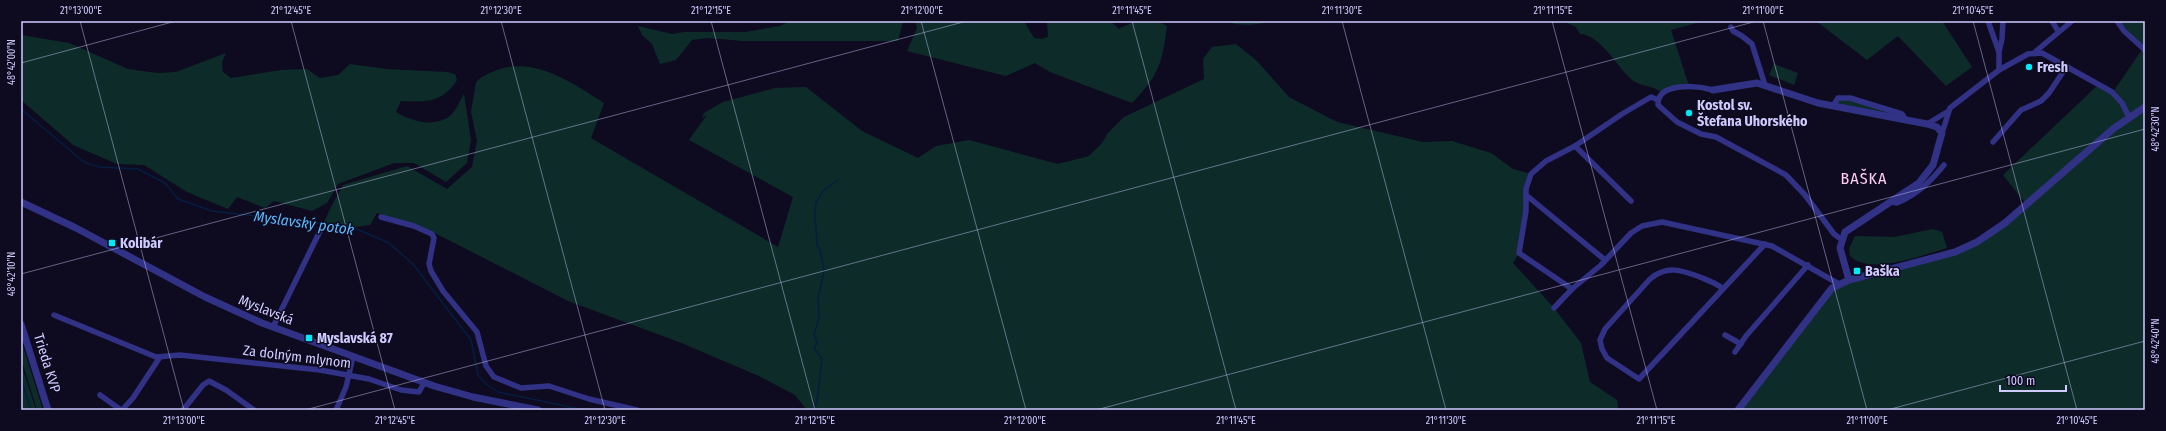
<svg xmlns="http://www.w3.org/2000/svg" width="2166" height="431" font-family="'Fira Sans Condensed',sans-serif">
<style>
.green{fill:#0d2c29}
.lines{fill:none;stroke-linecap:round;stroke-linejoin:round}
.stream{stroke:#041d41;stroke-width:1.5}
.minor{stroke:#313285;stroke-width:5.5}
.tertiary{stroke:#313285;stroke-width:7}
.ticks{fill:none;stroke:#cfcbff;stroke-width:1;stroke-opacity:0.45}
.poi-dot{fill:#00e9f6;stroke:#0e0b21;stroke-width:1.5}
.labels{text-anchor:middle;dominant-baseline:central;stroke-width:3;stroke-linejoin:round;paint-order:stroke}
.poi-label{font-size:14px;font-weight:bold;fill:#cfcbff;stroke:#0e0b21;text-anchor:start}
.street-label{font-size:14px;fill:#cfcbff;stroke:#0e0b21}
.water-label{font-size:15px;font-style:italic;fill:#59baff;stroke:#0e0b21}
.quarter-label{font-size:16px;letter-spacing:1px;fill:#ffcdef;stroke:#0e0b21}
.neatline{fill:none;stroke:#cfcbff;stroke-width:1.5}
.ticks-label{font-size:10px;text-anchor:middle;fill:#cfcbff}
</style>
<rect width="100%" height="100%" fill="#0e0b21"/>
<g class="green">
<path d="M790,21H903L898,41H744L707,38L692,40L676,60L660,64L652,44L642,35L638,26L672,34L684,32H745L780,26Z"/>
<path d="M915,21H1024L1034,38L1041,39L1048,37L1047,21H1110L1119,29C1135,20 1151,17 1167,26C1162,64 1159,75 1132,103L1050,72L1035,63L1006,76L907,51L917,28Z"/>
<path d="M1225,21H1272C1257,25 1241,27 1225,21Z"/>
<path d="M1548,21H1704L1671,30L1689,86L1664,94C1653,84 1640,88 1630,78C1617,66 1599,34 1580,34L1576,27L1563,21L1556,23Z"/>
<path d="M1816,21H1942L1972,67L1946,86L1898,36L1867,60Z"/>
<path d="M2117,21H2145V410H1738L1832,288L1849,280H1863L1877,277L1912,263L1966,248L2026,204L2003,175L2099,84L2113,92L2143,48Z"/>
<path d="M21,35L69,43L128,69L157,73L176,72L226,53L222,62L223,72L231,78L281,70L307,69L320,78L338,75L350,64L386,69L447,72L455,74L457,80C442,103 427,102 401,101L396,112C410,121 434,128 450,116C456,111 460,100 464,94L471,140L467,163L446,182L414,163H394L338,184L327,203L312,211L274,201L265,208L237,197L228,209L187,192L144,165L117,164L73,145L21,100Z"/>
<path d="M1236,44L1257,61L1289,97L1337,122L1423,142L1452,141L1491,153L1513,169L1531,174L1527,183L1519,253L1513,263L1554,308L1581,343L1590,382L1617,400L1618,408L1620,410H807L795,395L759,376L679,342L568,301L427,229L377,213L370,225L331,230L321,229L331,207L343,185L407,166L447,189L472,167L477,141L471,112L476,82C482,76 489,73 497,70C535,56 573,83 604,103L591,138L778,247L793,197L689,140L707,115L702,118L704,113L723,102L775,88L806,87L862,131L918,158L936,146L969,140L1058,164L1089,156L1102,143L1108,133L1124,117L1204,79L1203,59L1212,47Z"/>
<path d="M1774,64L1798,73L1794,85L1769,75Z"/>
<path d="M1843,97L1905,116L1833,106Z"/>
<path d="M1933,229L1942,232L1947,248C1922,255 1870,276 1850,256L1849,249L1855,236L1894,237Z"/>
<path d="M21,340L43,410H37L21,358Z"/>
<path d="M21,364L36,410H21Z"/>
</g>
<g class="lines">
<g class="stream">
<path d="M21,109L84,162L99,167L138,169L165,183L178,199L212,211L352,227L389,243L413,264L471,340L478,375L486,384L498,392L584,410"/>
<path d="M21,379L31,410"/>
<path d="M813,410L817,401L822,359L814,348L817,342L814,334L819,319L818,298L824,271L820,249L817,245L815,216L816,202L823,191L838,180"/>
</g>
<g class="minor">
<path d="M2052,21L2058,31"/>
<path d="M2117,21L2124,31L2145,50"/>
<path d="M1731,27L1733,31L1742,36L1752,44L1765,85"/>
<path d="M1999,52L2002,39L2003,21"/>
<path d="M2035,52L2072,21"/>
<path d="M1999,70L2028,54L2042,53L2112,92L2122,103L2129,117"/>
<path d="M1713,90C1699,86 1657,81 1658,105L1677,122L1701,134L1716,137L1786,175L1805,195L1834,234L1841,239"/>
<path d="M1833,106L1838,98H1850L1902,114L1906,120"/>
<path d="M1927,124L1947,112"/>
<path d="M1942,133L1950,108L1999,70V52L1988,21"/>
<path d="M1993,142L2021,110L2041,101L2049,93L2067,66"/>
<path d="M1575,146L1631,201"/>
<path d="M1526,195L1605,260"/>
<path d="M1892,202L1897,203C1918,194 1930,182 1944,165"/>
<path d="M381,217L414,226L432,234L434,238L429,264L431,271L443,291L477,332L486,366L494,377L521,388L549,386L589,399L637,410"/>
<path d="M1722,288C1716,283 1707,280 1700,277C1681,270 1667,265 1650,279L1605,329L1600,340L1602,349L1607,358L1639,379L1765,244"/>
<path d="M1572,289L1519,253L1526,211V189L1531,174L1546,161L1575,146L1622,114L1651,97L1658,100"/>
<path d="M1554,308L1572,289L1601,265L1631,233L1642,226L1662,222L1772,246L1839,284"/>
<path d="M54,315L156,357L180,355L320,370L369,379L401,390L419,392L424,383"/>
<path d="M273,327L321,229"/>
<path d="M1725,335L1741,344"/>
<path d="M1735,352L1746,336L1808,265"/>
<path d="M100,395L121,410"/>
<path d="M122,410L133,398L160,357"/>
<path d="M183,410L203,385L209,381L226,390L254,410"/>
<path d="M336,410L346,387L353,357"/>
</g>
<g class="tertiary">
<path d="M1713,90L1757,83L1818,103L1927,124L1937,127L1942,133L1933,165L1919,183L1845,232L1840,248L1849,280"/>
<path d="M21,202L76,228L205,297L262,323L434,386L473,397L538,410"/>
<path d="M21,324L48,410"/>
<path d="M1738,410L1832,288L1849,280L1955,252L1977,242L2005,223L2113,129L2145,107"/>
</g>
</g>
<path class="ticks" d="M80,21L184,410M291,21L395,410M501,21L605,410M711,21L815,410M921,21L1026,410M1132,21L1236,410M1342,21L1446,410M1552,21L1657,410M1763,21L1867,410M1973,21L2077,410M21,63L176,21M21,274L967,21M305,410L1757,21M1096,410L2145,129M1887,410L2145,341"/>
<g class="poi-dot">
<circle cx="2029" cy="67" r="4"/>
<circle cx="1689" cy="113" r="4"/>
<rect x="108" y="239" width="8" height="8" rx="2"/>
<rect x="1853" y="267" width="8" height="8" rx="2"/>
<rect x="305" y="334" width="8" height="8" rx="2"/>
</g>
<g class="labels">
<g class="poi-label">
<text x="2037" y="67">Fresh</text>
<text x="1697" y="105">Kostol sv.<tspan x="1697" dy="16">Štefana Uhorského</tspan></text>
<text x="120" y="243">Kolibár</text>
<text x="1865" y="271">Baška</text>
<text x="317" y="338">Myslavská 87</text>
</g>
<g class="street-label">
<text transform="translate(266 310) rotate(22)">Myslavská</text>
<text transform="translate(297 357) rotate(7)">Za dolným mlynom</text>
<text transform="translate(47 363) rotate(73)">Trieda KVP</text>
</g>
<g class="water-label">
<text transform="translate(304 223) rotate(8)">Myslavský potok</text>
</g>
<g class="quarter-label">
<text x="1864" y="178">BAŠKA</text>
</g>
</g>
<rect width="2166" height="431" fill="none" stroke="#0e0b21" stroke-width="44"/>
<path d="M2000 385v6h66v-6" fill="none" stroke="#cfcbff" stroke-width="2"/>
<text x="2006" y="385" font-size="12" fill="#cfcbff" stroke="#0e0b21" stroke-width="3" paint-order="stroke">100 m</text>
<rect x="22" y="22" width="2122" height="387" class="neatline"/>
<g class="ticks-label">
<text x="81" y="14">21°13'00"E</text>
<text x="291" y="14">21°12'45"E</text>
<text x="501" y="14">21°12'30"E</text>
<text x="711" y="14">21°12'15"E</text>
<text x="922" y="14">21°12'00"E</text>
<text x="1132" y="14">21°11'45"E</text>
<text x="1342" y="14">21°11'30"E</text>
<text x="1553" y="14">21°11'15"E</text>
<text x="1763" y="14">21°11'00"E</text>
<text x="1973" y="14">21°10'45"E</text>
<text transform="translate(11 62) rotate(-90)" y="4">48°42'00"N</text>
<text transform="translate(2155 129) rotate(-90)" y="4">48°42'30"N</text>
<text transform="translate(11 274) rotate(-90)" y="4">48°42'10"N</text>
<text transform="translate(2155 341) rotate(-90)" y="4">48°42'40"N</text>
<text x="184" y="424">21°13'00"E</text>
<text x="395" y="424">21°12'45"E</text>
<text x="605" y="424">21°12'30"E</text>
<text x="815" y="424">21°12'15"E</text>
<text x="1025" y="424">21°12'00"E</text>
<text x="1236" y="424">21°11'45"E</text>
<text x="1446" y="424">21°11'30"E</text>
<text x="1656" y="424">21°11'15"E</text>
<text x="1867" y="424">21°11'00"E</text>
<text x="2077" y="424">21°10'45"E</text>
</g>
</svg>
